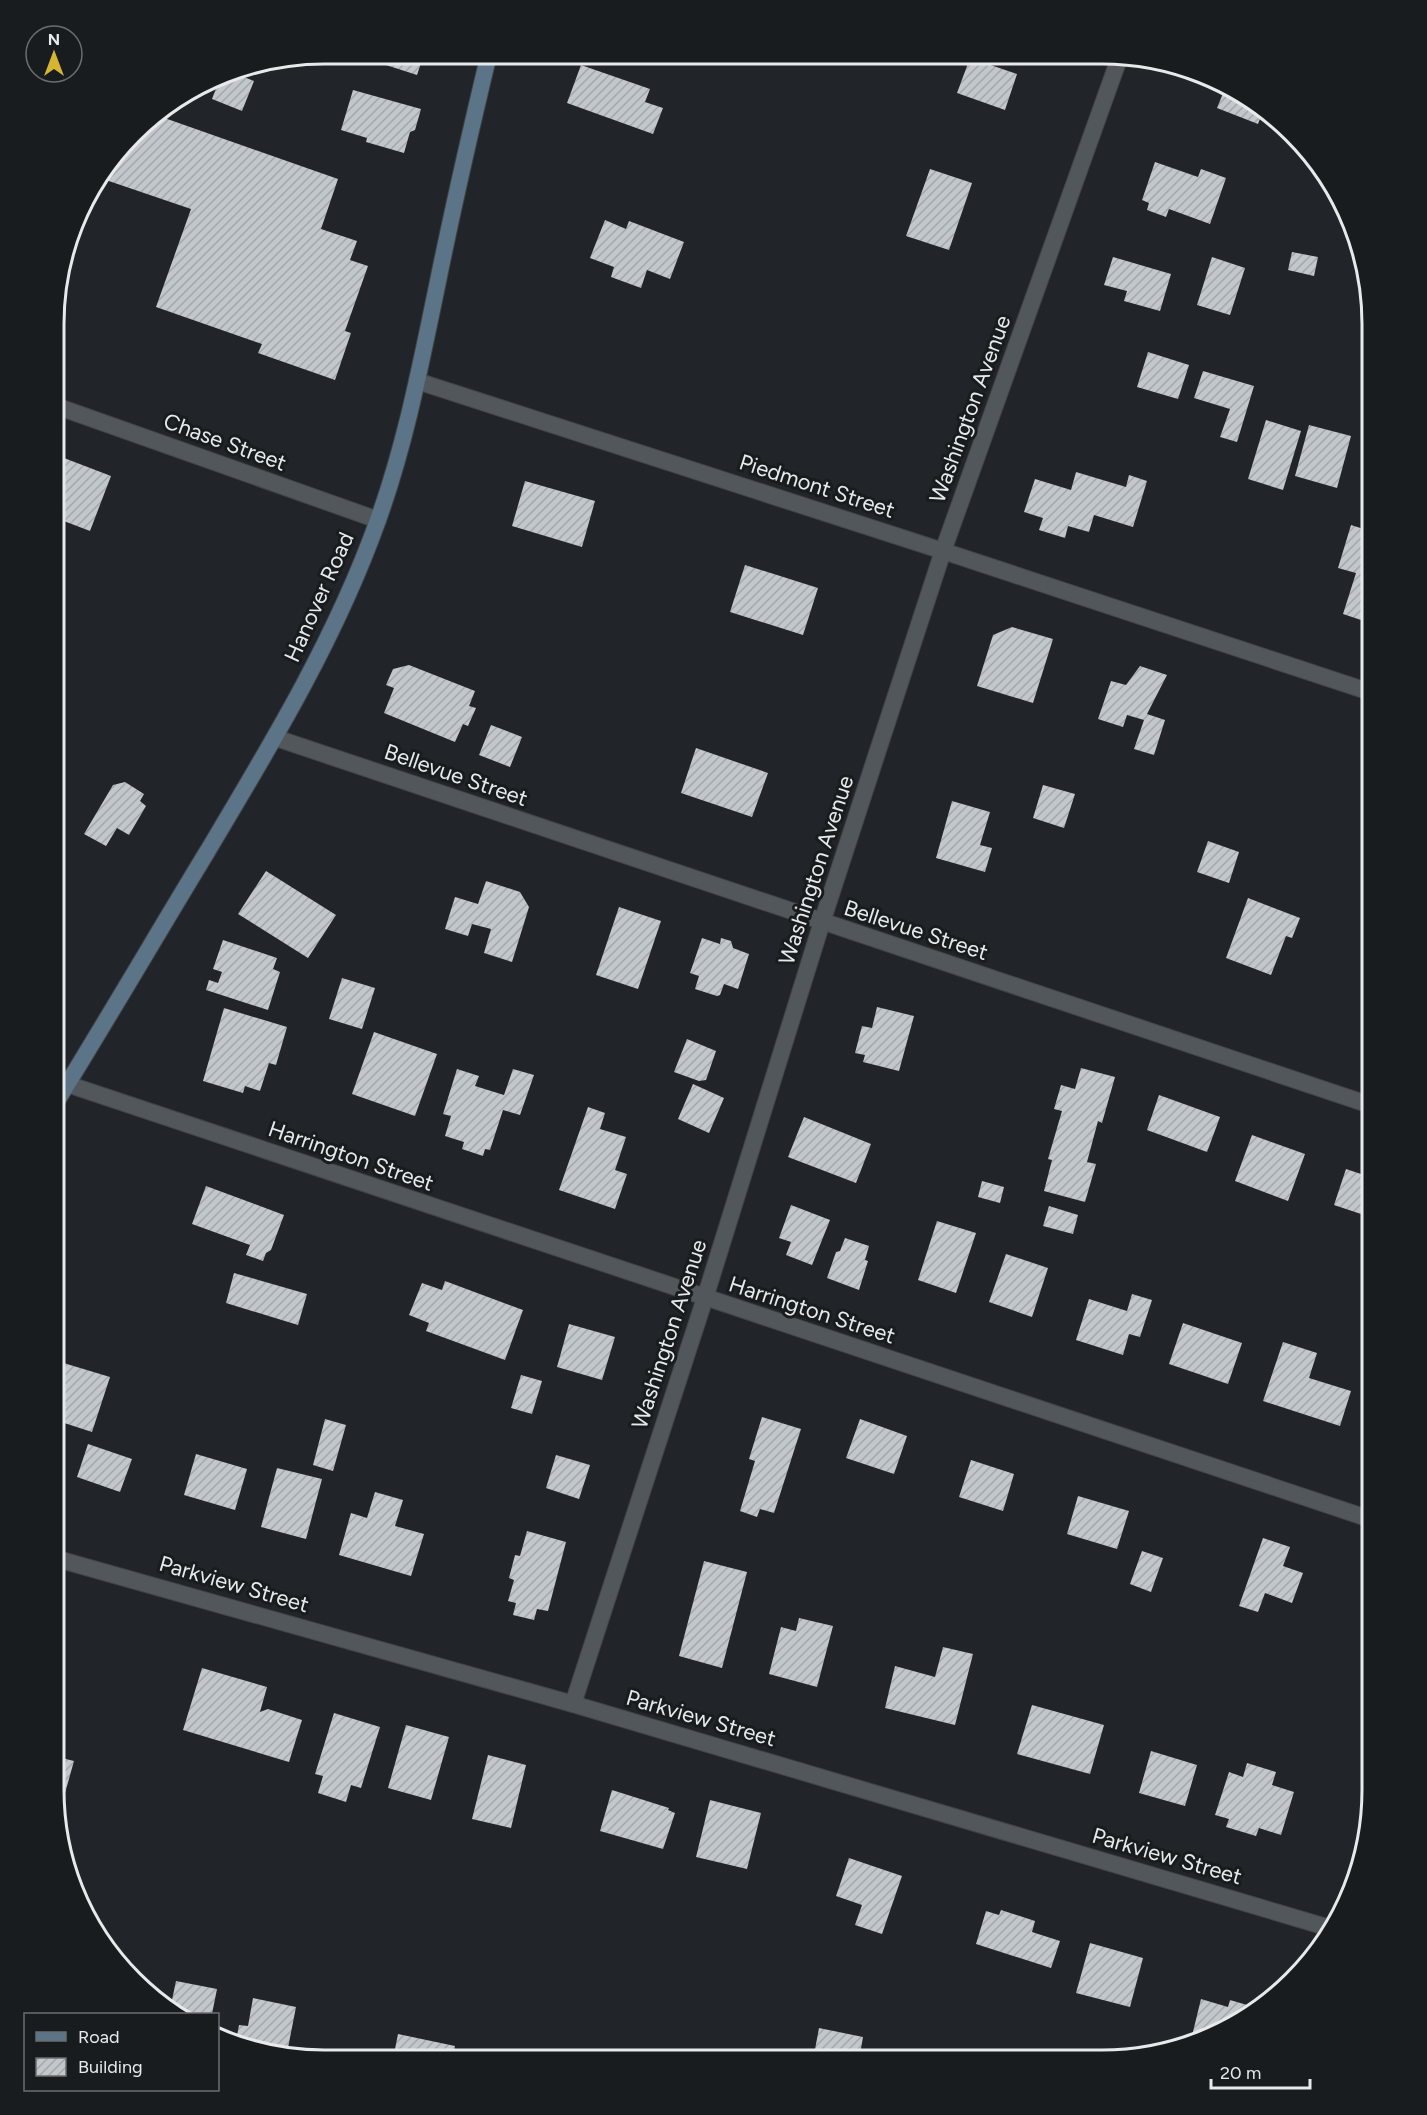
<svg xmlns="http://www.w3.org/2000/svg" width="1427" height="2115" font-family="Figtree,sans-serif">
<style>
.building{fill:url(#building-hatch)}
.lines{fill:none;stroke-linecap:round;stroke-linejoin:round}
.minor-casing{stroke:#404347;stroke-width:18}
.secondary-casing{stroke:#404347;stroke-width:18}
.minor{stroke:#52575b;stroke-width:16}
.secondary{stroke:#5c7487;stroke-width:16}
.labels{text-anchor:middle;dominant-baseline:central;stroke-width:6;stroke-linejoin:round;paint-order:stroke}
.street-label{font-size:22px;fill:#e7eaed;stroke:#181c1f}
.rim{fill:none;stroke:#e7eaed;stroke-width:3}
</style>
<defs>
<pattern id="building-hatch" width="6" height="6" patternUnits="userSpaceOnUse" patternTransform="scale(1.5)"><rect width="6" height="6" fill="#c2c7cc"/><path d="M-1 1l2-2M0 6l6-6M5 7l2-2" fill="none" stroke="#a3a7ab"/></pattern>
</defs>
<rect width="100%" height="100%" fill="#212529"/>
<g class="building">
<path d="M359,54H424L417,75L358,56Z"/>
<path d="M970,58L1017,74L1005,110L957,93Z"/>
<path d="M581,65L650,89L645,102L663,108L653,134L567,103Z"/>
<path d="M231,72L254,81L242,111L212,99L220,78Z"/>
<path d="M1226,86L1264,108L1258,124L1217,108Z"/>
<path d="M353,90L421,109L415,130L410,132L404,153L366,142L367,138L341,130Z"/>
<path d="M156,115L338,179L321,229L357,241L350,260L368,266L345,331L351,333L335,380L258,353L262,344L156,307L191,209L100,178L146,121Z"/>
<path d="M1155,162L1198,177L1201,169L1226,178L1210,224L1169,209L1166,217L1147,210L1149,203L1142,200Z"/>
<path d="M930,169L972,183L949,250L906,236Z"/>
<path d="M605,220L626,229L629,221L684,242L670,279L647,270L641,288L611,277L614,267L590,258Z"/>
<path d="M1292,252L1318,257L1314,276L1288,270Z"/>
<path d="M1113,257L1171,274L1160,311L1124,301L1127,291L1104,285Z"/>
<path d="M1212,257L1245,268L1230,315L1197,305Z"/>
<path d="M1148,352L1189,365L1178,399L1137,387Z"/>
<path d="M1203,371L1254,386L1237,442L1220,437L1230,409L1194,398Z"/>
<path d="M1266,420L1301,431L1283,490L1248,479Z"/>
<path d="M1309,425L1351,436L1337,488L1295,476Z"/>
<path d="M64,458L111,476L90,531L56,518V480Z"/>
<path d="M1076,472L1126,487L1129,475L1147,481L1133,527L1094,515L1089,532L1068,526L1065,538L1039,530L1043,518L1024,512L1035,479L1071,490Z"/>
<path d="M525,481L595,501L582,547L512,526Z"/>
<path d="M1351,525L1373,532V624L1343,614L1356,573L1338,568Z"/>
<path d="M745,565L818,588L803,635L730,612Z"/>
<path d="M1012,627L1053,639L1033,703L977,686L993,635Z"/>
<path d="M409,665L475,691L469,706L476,708L468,726L463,724L455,742L384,713L394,688L386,685L393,669Z"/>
<path d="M1140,666L1167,675L1147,714L1165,720L1154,755L1134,749L1144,720L1127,715L1123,727L1098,719L1111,681L1126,685Z"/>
<path d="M491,725L522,737L510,767L479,755Z"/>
<path d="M696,748L768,773L752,817L681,793Z"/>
<path d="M125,782L144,794L140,801L146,806L129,835L117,828L106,846L84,834L113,785Z"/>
<path d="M1043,785L1075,794L1064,828L1033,818Z"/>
<path d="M1373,793V825L1364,823Z"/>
<path d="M952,801L990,812L980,845L992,848L985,872L936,858Z"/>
<path d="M1208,841L1239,852L1229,883L1197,872Z"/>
<path d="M266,871L336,915L308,958L238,914Z"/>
<path d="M486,881L520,892L529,907L512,962L484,953L491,929L472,924L468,936L445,929L455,897L478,904Z"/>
<path d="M1248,898L1300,918L1292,938L1286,936L1271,975L1226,958Z"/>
<path d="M619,907L661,921L638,989L596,975Z"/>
<path d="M1373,918V944L1363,940Z"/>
<path d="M702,938L720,944L721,938L731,941L733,948L749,954L738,989L724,984L720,995L717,996L695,989L699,976L690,973Z"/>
<path d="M223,940L277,958L273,969L280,972L268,1010L206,990L209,980L218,983L222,972L213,969Z"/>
<path d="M342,978L375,988L362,1029L329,1019Z"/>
<path d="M1373,987V1016L1363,1012Z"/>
<path d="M877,1007L914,1016L899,1071L863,1062L865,1055L855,1053L862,1026L872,1028Z"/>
<path d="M224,1008L287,1027L276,1065L269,1063L260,1091L245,1086L243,1093L203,1081Z"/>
<path d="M374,1032L437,1054L415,1116L352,1094Z"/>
<path d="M687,1039L716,1051L706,1080L699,1081L674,1072Z"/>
<path d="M1081,1068L1115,1077L1102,1123L1098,1121L1087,1162L1096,1164L1085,1202L1044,1191L1052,1160L1048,1159L1062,1111L1054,1109L1061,1085L1075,1089Z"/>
<path d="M457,1069L479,1076L475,1086L504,1095L513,1069L534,1075L520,1115L503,1110L490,1150L485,1149L483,1156L462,1149L464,1142L445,1136L451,1116L443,1114Z"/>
<path d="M693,1084L724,1098L709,1133L678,1119Z"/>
<path d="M1159,1095L1220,1117L1207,1152L1147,1130Z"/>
<path d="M588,1107L605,1113L600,1129L626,1137L615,1170L627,1174L615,1209L559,1190Z"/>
<path d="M804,1117L871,1144L856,1183L788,1157Z"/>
<path d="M1252,1135L1305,1154L1288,1201L1235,1181Z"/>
<path d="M1346,1169L1373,1178V1218L1334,1205Z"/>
<path d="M982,1181L1004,1187L1000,1203L978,1197Z"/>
<path d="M206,1186L284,1215L271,1250L266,1253L263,1261L246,1255L250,1245L192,1224Z"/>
<path d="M791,1205L830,1220L812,1265L786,1255L791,1242L779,1238Z"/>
<path d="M1049,1206L1078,1215L1073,1234L1043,1226Z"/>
<path d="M937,1221L976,1233L956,1293L918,1280Z"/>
<path d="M845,1238L869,1246L865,1260L868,1261L859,1290L827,1278L836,1252L840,1251Z"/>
<path d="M1006,1254L1048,1268L1032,1317L989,1302Z"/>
<path d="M234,1273L307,1294L298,1325L226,1303Z"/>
<path d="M445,1281L523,1310L505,1360L426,1331L429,1323L409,1315L422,1283L442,1290Z"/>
<path d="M1132,1294L1152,1300L1140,1337L1129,1334L1123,1355L1076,1340L1089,1299L1127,1311Z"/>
<path d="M1183,1323L1242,1343L1228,1384L1169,1364Z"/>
<path d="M569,1324L615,1337L602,1380L557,1367Z"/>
<path d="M1283,1342L1317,1353L1309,1378L1351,1391L1340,1426L1263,1401Z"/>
<path d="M57,1361L110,1377L92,1432L55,1420V1368Z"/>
<path d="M521,1375L542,1381L532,1414L511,1408Z"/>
<path d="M762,1417L801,1429L774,1513L760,1509L757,1517L740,1511L755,1461L749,1459Z"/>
<path d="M325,1419L346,1425L333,1471L313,1465Z"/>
<path d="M860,1419L907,1436L894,1474L846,1458Z"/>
<path d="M88,1444L132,1459L120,1492L77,1477Z"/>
<path d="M196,1454L247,1469L235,1510L184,1495Z"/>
<path d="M556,1455L590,1465L579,1499L546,1488Z"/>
<path d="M971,1460L1014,1474L1003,1511L959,1497Z"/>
<path d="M277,1468L322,1479L306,1539L261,1527Z"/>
<path d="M375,1492L403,1500L395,1526L424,1534L411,1576L339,1555L351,1513L367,1518Z"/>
<path d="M1078,1496L1129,1511L1117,1549L1067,1534Z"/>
<path d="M527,1531L566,1542L548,1611L537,1609L534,1620L513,1615L516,1603L508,1601L514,1580L509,1578L515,1555L520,1556Z"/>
<path d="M1263,1538L1290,1547L1283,1566L1303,1573L1292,1603L1265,1593L1258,1612L1239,1606Z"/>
<path d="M1142,1551L1163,1558L1151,1592L1130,1584Z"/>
<path d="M704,1561L747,1572L722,1668L679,1656Z"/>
<path d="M799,1618L833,1626L817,1687L769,1674L781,1627L796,1631Z"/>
<path d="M943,1647L973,1654L955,1725L885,1708L895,1666L935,1677Z"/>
<path d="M202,1668L267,1687L260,1712L268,1709L302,1720L289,1762L183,1730Z"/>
<path d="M1032,1705L1104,1725L1090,1774L1017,1754Z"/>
<path d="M334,1713L380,1727L361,1788L351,1785L346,1802L318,1793L323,1776L315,1774Z"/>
<path d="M406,1725L449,1737L431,1800L388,1788Z"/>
<path d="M1151,1751L1197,1765L1185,1806L1139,1793Z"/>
<path d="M488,1755L526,1765L511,1828L472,1819Z"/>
<path d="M54,1756L74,1761L62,1804L56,1802L54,1791Z"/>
<path d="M1247,1763L1276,1772L1272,1785L1294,1792L1281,1835L1259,1828L1256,1836L1226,1827L1229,1819L1215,1815L1229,1772L1243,1777Z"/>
<path d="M612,1790L669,1808L668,1810L675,1813L663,1849L600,1831Z"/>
<path d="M710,1800L761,1813L747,1869L696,1857Z"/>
<path d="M849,1858L902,1876L882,1934L855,1925L862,1905L836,1896Z"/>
<path d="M1001,1910L1035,1921L1032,1932L1060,1941L1051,1968L976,1944L986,1911L999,1915Z"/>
<path d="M1090,1943L1143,1958L1130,2007L1076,1993Z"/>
<path d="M176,1981L217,1989L212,2014H176L163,2007L165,1999L172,2000Z"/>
<path d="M253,1998L296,2007L286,2058L243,2046L244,2042L236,2041L239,2025L248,2026Z"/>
<path d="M1201,1999L1228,2007L1230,2000L1261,2009L1207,2040L1190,2044Z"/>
<path d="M819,2028L863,2037L859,2060H813Z"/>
<path d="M398,2034L455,2046L453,2059H393Z"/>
<path d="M581,2053L606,2059V2060H580Z"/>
</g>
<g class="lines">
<g class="minor-casing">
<g id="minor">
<path d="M417,381L943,551L1373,693"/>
<path d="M56,406L378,520"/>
<path d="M276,738L1373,1106"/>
<path d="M67,1084L1373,1520"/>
<path d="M54,1558L573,1704L1333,1929"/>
<path d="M573,1704L705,1298L822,922L943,551L1120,56"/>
</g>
</g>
<g class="secondary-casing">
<path id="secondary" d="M55,1104C107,1020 156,936 207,852C271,745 336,638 378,520C405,445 420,368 436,291C452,212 470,133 489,54"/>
</g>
<use href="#minor" class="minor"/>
<use href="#secondary" class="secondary"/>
</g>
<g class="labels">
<g class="street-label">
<text transform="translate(970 409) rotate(-70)">Washington Avenue</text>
<text transform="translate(225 442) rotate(20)">Chase Street</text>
<text transform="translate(817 486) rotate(18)">Piedmont Street</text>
<text transform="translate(319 597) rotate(-66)">Hanover Road</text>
<text transform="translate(456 775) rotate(19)">Bellevue Street</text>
<text transform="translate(816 870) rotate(-72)">Washington Avenue</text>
<text transform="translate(916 930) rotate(18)">Bellevue Street</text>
<text transform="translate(351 1156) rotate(19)">Harrington Street</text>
<text transform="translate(812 1310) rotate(18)">Harrington Street</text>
<text transform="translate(669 1334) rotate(-72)">Washington Avenue</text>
<text transform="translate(234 1584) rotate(16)">Parkview Street</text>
<text transform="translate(701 1718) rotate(16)">Parkview Street</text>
<text transform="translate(1167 1856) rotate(16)">Parkview Street</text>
</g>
</g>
<path d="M0 0H1427V2115H0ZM324 64H1102A260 260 0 0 1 1362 324V1790A260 260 0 0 1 1102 2050H324A260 260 0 0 1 64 1790V324A260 260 0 0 1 324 64Z" fill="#181c1f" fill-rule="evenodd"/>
<path class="rim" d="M324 64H1102A260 260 0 0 1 1362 324V1790A260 260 0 0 1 1102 2050H324A260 260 0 0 1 64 1790V324A260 260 0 0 1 324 64Z"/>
<rect x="24" y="2013" width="195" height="78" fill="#181c1f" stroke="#6b6e71" stroke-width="1.5"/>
<rect x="36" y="2032" width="30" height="9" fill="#5c7487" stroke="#6b6e71" stroke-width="1.5"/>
<text x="78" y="2043" font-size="18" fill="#e7eaed">Road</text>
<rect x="36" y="2058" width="30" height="18" fill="url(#building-hatch)" stroke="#6b6e71" stroke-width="1.5"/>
<text x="78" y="2073" font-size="18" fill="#e7eaed">Building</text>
<g transform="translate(54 54)"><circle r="28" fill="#181c1f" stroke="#6b6e71" stroke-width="1.5"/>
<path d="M0-4.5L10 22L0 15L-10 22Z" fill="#d6b534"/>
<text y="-9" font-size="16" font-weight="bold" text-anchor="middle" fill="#e7eaed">N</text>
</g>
<path d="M1211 2079v9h99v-9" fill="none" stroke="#e7eaed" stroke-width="3"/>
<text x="1220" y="2079" font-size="18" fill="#e7eaed" stroke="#181c1f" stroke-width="4.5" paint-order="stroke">20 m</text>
</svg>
